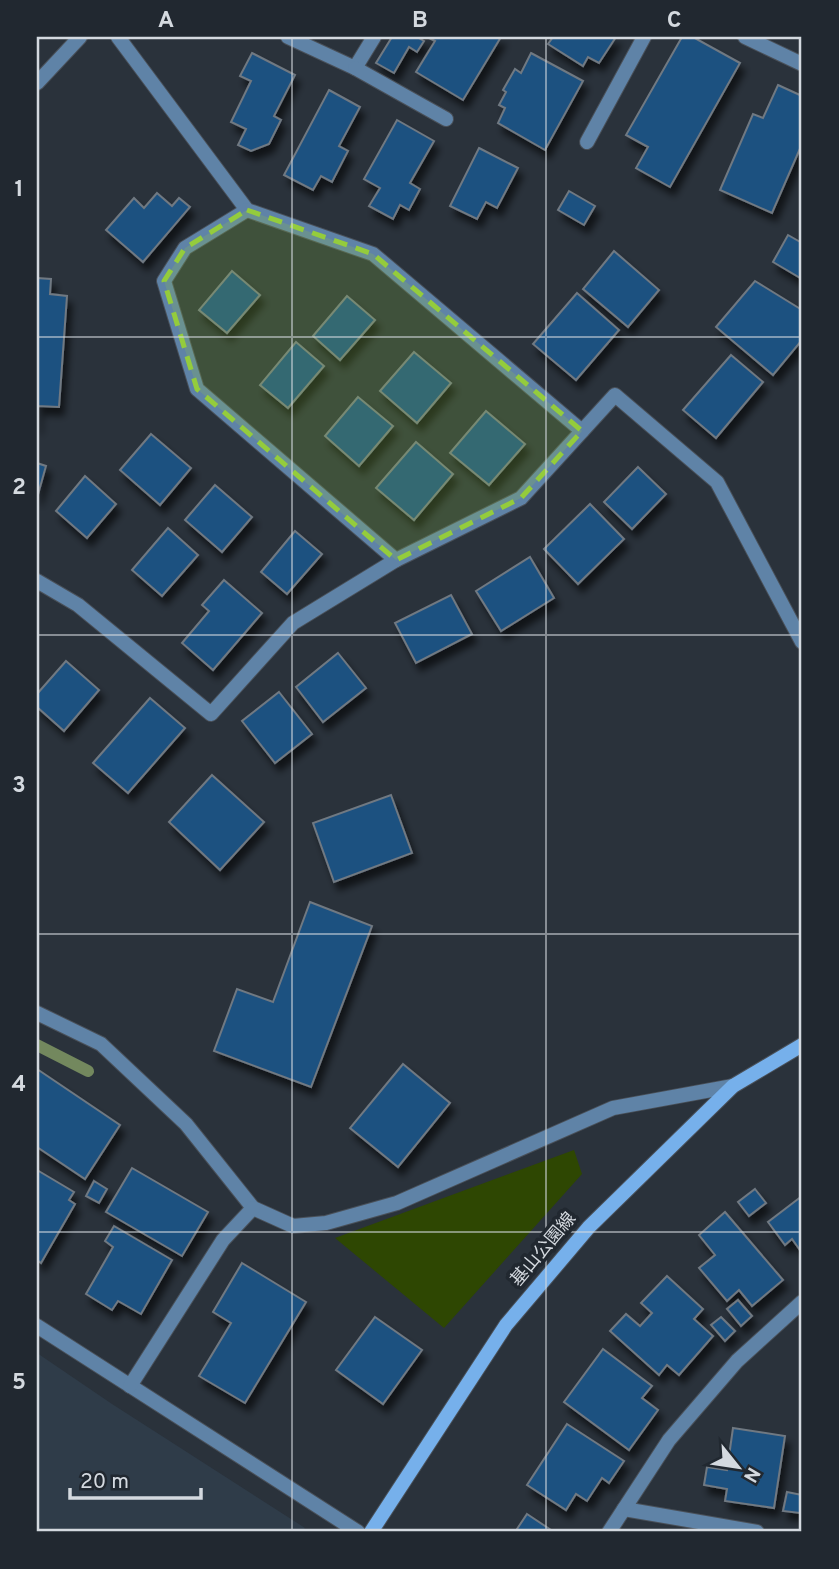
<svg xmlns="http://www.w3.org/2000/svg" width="839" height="1569" font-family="Overpass,'Noto Sans JP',sans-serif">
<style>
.built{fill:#2f3c49}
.green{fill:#2e4702}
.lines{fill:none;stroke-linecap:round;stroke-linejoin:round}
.stream{stroke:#73885e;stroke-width:12}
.building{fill:#1e5180;stroke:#707982;stroke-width:2;filter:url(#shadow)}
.lane-casing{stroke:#495059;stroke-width:16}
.street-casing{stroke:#495059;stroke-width:16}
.secondary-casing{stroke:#495059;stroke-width:16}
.lane{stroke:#5f83a7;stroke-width:14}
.street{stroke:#5f83a7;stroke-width:14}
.secondary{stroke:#76b0eb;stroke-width:14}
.marked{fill:#94cc3c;fill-opacity:0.2;stroke:#94cc3c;stroke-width:5;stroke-dasharray:14 9;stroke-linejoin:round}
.grid{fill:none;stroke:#d4d9df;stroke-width:2;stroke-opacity:0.55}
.labels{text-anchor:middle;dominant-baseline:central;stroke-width:7;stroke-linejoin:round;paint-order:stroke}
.street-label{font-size:18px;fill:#d4d9df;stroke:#212830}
.neatline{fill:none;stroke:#d4d9df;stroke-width:2.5}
.grid-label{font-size:23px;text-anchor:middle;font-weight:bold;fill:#d4d9df}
</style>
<defs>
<filter id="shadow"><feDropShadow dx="4.5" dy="8" stdDeviation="3.5" flood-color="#0009"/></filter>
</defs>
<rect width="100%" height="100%" fill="#2a323b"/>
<path class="built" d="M37,1353L112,1404L305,1528L301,1532H37Z"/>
<path class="green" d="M574,1150L582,1174L444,1328L335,1238Z"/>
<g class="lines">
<path class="stream" d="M37,1045L88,1071"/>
</g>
<g class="building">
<path d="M392,37H417L424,41L417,52L409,47L394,73L376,63Z"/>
<path d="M427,37H501L463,100L416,72L435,41Z"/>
<path d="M553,37H616L599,63L588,57L583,66L548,44Z"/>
<path d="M682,37H693L740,63L670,187L636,168L648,147L626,135Z"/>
<path d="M252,53L295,75L274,116L281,120L269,144L251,151L238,145L246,129L231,122L251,81L240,76Z"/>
<path d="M531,53L583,81L545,150L498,123L505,108L499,105L506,92L503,90L515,69L521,73Z"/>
<path d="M778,85L802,96V144L772,213L720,190L753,114L763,118Z"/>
<path d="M329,90L360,107L339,146L348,151L332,182L321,176L313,190L284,175Z"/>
<path d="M397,120L434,141L410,183L420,189L409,210L400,205L393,219L369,206L380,188L364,179Z"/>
<path d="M479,148L518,168L497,208L486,202L477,219L450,206Z"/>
<path d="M569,191L595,206L584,225L558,210Z"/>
<path d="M157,193L172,206L179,198L190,207L143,262L106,230L134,198L144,208Z"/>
<path d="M788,235L802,243V279L773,262Z"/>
<path d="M614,251L659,290L628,327L583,289Z"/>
<path d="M232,271L260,295L227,333L199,310Z"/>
<path d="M37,278L51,279L50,294L67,296L59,407L38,406L37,427Z"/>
<path d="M755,281L802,310V340L773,375L716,327Z"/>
<path d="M577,293L619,330L576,380L533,344Z"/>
<path d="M347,296L375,320L340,360L313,336Z"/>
<path d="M296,342L324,366L288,408L260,385Z"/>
<path d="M414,352L451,383L417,423L380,391Z"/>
<path d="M731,355L763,382L716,438L683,410Z"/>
<path d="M358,397L393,426L359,466L325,436Z"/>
<path d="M486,411L525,444L489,485L450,453Z"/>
<path d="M151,434L191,468L160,505L120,470Z"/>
<path d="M416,442L453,474L414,520L376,488Z"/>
<path d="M37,463L46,466L37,498Z"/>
<path d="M638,467L666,494L632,529L604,502Z"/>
<path d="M85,476L116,504L87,538L56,511Z"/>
<path d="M215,485L252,517L222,552L185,520Z"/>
<path d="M590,504L624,539L578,584L544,549Z"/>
<path d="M168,528L198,555L162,596L132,570Z"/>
<path d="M295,531L322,554L287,594L261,572Z"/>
<path d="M530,557L554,598L501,631L476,591Z"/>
<path d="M224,580L262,613L213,670L182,643L209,611L202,605Z"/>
<path d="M451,595L472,634L416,663L395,623Z"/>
<path d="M338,653L366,688L323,722L296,687Z"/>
<path d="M66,661L99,690L64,731L37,707V694Z"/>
<path d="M279,692L312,734L275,763L242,721Z"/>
<path d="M150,698L185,728L128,793L93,763Z"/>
<path d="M212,775L264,822L220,870L169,822Z"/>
<path d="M391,795L412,853L334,882L313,823Z"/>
<path d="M310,902L372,926L311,1087L214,1051L237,989L273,1002Z"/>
<path d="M403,1064L450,1103L398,1167L350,1128Z"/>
<path d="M37,1069L120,1125L85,1179L37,1147Z"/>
<path d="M132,1168L208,1212L182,1256L106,1212Z"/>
<path d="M37,1170L74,1192L69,1200L75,1204L41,1263L37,1260Z"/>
<path d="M94,1181L107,1189L99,1203L86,1196Z"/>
<path d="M755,1189L766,1203L749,1216L738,1202Z"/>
<path d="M802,1196V1253L792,1239L785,1245L768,1222Z"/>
<path d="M725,1212L783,1280L752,1306L739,1290L727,1301L699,1268L715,1255L699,1235Z"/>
<path d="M114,1226L172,1260L141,1314L118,1301L112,1310L86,1294L113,1247L105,1241Z"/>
<path d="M242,1263L306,1302L245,1403L199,1376L231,1323L213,1312Z"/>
<path d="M667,1276L703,1309L694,1319L713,1336L679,1375L667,1365L659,1375L610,1331L626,1314L640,1326L652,1313L641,1303Z"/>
<path d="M738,1300L752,1316L741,1326L727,1309Z"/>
<path d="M375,1317L422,1350L383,1404L336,1370Z"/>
<path d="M721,1317L735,1331L725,1341L711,1325Z"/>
<path d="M603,1349L652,1386L642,1398L658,1410L629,1450L564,1402Z"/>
<path d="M567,1424L624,1461L609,1483L602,1478L587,1501L576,1494L566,1510L527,1485Z"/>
<path d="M733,1428L785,1436L774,1508L725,1501L727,1489L704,1485L707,1467L727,1470Z"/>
<path d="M787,1492L802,1495L800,1513L783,1511Z"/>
<path d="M527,1514L554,1532H515Z"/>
</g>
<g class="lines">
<g class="lane-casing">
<g id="lane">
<path d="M288,37L355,68L374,37"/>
<path d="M355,68L446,119"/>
<path d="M587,142L644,37"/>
</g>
</g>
<g class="street-casing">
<g id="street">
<path d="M118,37L247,210L373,254L582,431"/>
<path d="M745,37L802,64"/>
<path d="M37,83L80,37"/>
<path d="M247,210L185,248L164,281L197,389L396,560"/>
<path d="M37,581L78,605L211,714L293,623L396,560L521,498L615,395L717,482L802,642"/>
<path d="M37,1013L101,1044L186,1124L253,1208L293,1226L326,1223L397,1203L613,1108L733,1086"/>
<path d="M37,1326L358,1532"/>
<path d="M130,1386L223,1240L253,1208"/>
<path d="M624,1509L757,1532"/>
<path d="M609,1532L669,1440L737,1361L802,1302"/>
</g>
</g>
<g class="secondary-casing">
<path id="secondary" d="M371,1532L506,1325L589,1227L733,1086L802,1045"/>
</g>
<use href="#lane" class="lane"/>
<use href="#street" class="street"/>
<use href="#secondary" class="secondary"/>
</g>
<path class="marked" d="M247,210L373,254L582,431L521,498L396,560L197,389L164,281L185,248Z"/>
<path class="grid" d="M292,37V1532M546,37V1532M37,337H802M37,635H802M37,934H802M37,1232H802"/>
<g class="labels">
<g class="street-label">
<text transform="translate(544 1250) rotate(-50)">基山公園線</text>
</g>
</g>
<rect width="839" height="1569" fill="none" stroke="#212830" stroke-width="77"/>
<g transform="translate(738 1467) rotate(120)" stroke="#212830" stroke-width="5" paint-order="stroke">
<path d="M0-5L12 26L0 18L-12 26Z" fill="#d4d9df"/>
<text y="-10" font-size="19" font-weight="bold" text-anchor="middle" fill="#d4d9df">N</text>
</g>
<path d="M70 1488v10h131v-10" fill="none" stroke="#d4d9df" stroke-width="3.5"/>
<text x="80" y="1488" font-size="21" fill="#d4d9df" stroke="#212830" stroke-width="5" paint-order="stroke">20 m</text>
<rect x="38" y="38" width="762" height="1492" class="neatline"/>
<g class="grid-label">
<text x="166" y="27">A</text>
<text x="420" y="27">B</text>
<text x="674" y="27">C</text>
<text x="19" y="196">1</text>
<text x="19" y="494">2</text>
<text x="19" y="792">3</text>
<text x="19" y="1091">4</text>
<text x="19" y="1389">5</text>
</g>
</svg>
